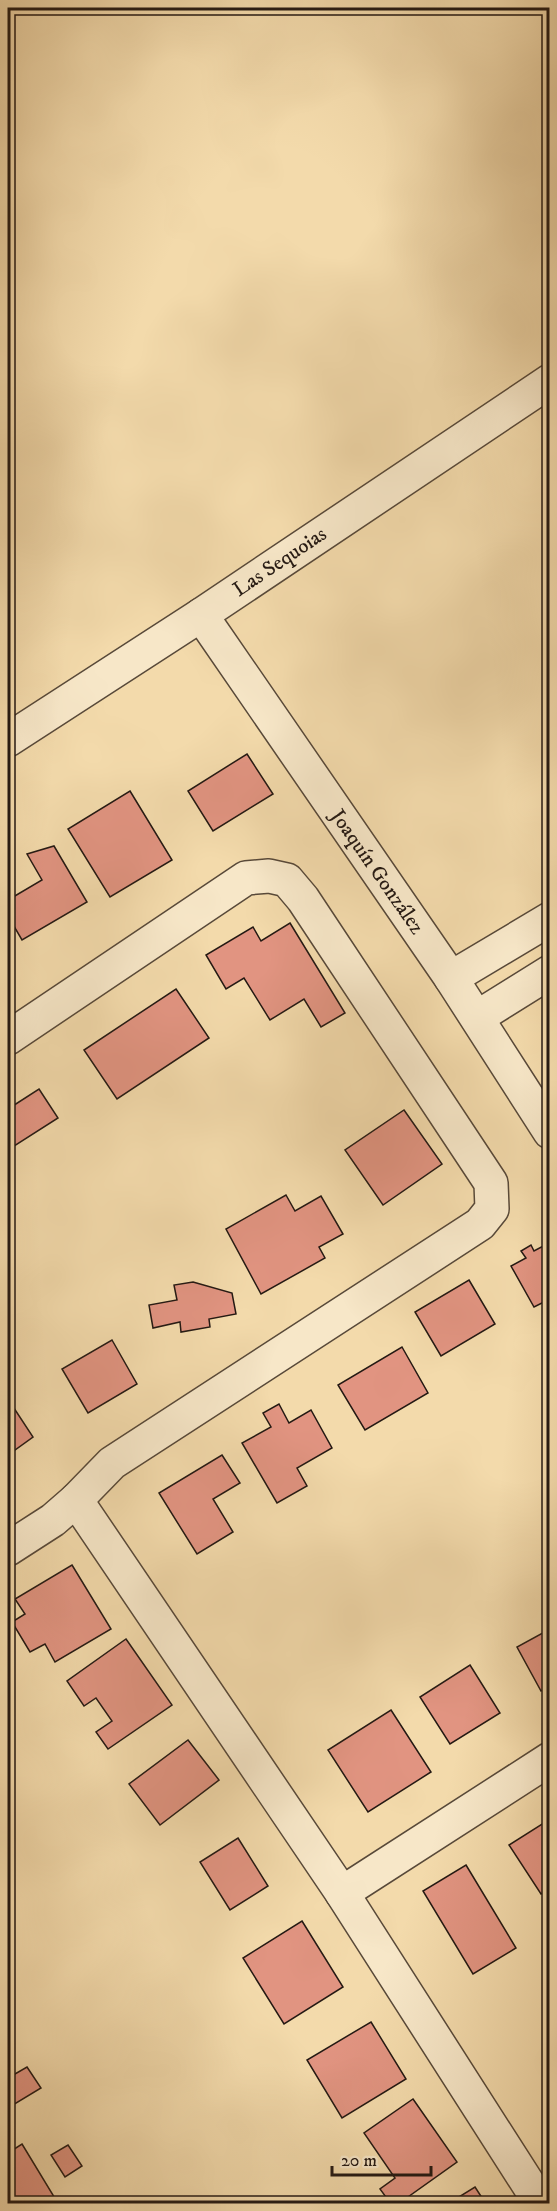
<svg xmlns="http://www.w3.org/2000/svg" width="557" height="2211" font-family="'IM FELL DW Pica',serif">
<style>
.building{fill:#e19481;stroke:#241913;stroke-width:1.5}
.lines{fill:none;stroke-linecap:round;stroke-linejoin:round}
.minor-casing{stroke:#584939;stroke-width:36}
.minor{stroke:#f7e7c8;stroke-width:33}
.labels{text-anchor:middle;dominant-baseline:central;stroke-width:4.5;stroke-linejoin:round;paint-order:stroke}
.street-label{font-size:21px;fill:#241913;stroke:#f7e7c8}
</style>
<rect width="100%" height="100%" fill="#f3daab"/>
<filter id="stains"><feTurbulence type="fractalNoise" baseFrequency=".00333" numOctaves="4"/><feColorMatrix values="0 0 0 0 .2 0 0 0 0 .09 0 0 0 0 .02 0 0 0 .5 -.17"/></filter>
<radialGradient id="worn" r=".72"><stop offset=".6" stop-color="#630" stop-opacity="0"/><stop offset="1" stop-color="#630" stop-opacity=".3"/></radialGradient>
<g class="building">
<path d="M247,754L273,794L213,831L188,791Z"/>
<path d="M130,791L172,860L110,897L68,829Z"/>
<path d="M54,846L87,902L22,940L8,916V900L42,880L27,854Z"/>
<path d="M290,923L345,1013L321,1027L304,999L270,1020L244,978L226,989L206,955L253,927L261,941Z"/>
<path d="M176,989L209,1038L117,1099L84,1050Z"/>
<path d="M39,1089L58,1118L8,1150V1109Z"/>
<path d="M404,1110L442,1164L383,1205L345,1150Z"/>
<path d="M286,1195L295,1211L321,1196L343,1234L319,1247L325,1258L261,1294L226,1229Z"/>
<path d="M549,1243L550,1299L534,1307L511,1266L526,1258L521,1251L531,1245L534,1251Z"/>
<path d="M469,1280L495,1324L441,1356L415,1312Z"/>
<path d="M193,1282L232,1293L236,1314L209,1319L210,1327L181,1332L180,1322L153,1328L149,1305L177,1300L174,1285Z"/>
<path d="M112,1340L137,1384L88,1413L62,1369Z"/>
<path d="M402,1347L428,1393L365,1430L338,1385Z"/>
<path d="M8,1399L33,1437L8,1455Z"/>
<path d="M279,1404L289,1423L311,1410L332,1448L297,1468L307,1486L277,1503L242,1443L271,1427L263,1413Z"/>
<path d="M222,1455L240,1483L213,1499L233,1532L197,1554L159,1493Z"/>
<path d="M72,1565L111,1629L55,1662L45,1644L30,1652L12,1622L25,1614L15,1599Z"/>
<path d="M550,1629V1686L541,1691L517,1647Z"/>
<path d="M126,1639L172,1705L108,1749L96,1732L112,1721L96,1698L84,1706L67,1681Z"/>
<path d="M470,1665L500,1713L450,1744L420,1697Z"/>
<path d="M391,1710L431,1772L368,1812L328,1750Z"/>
<path d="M188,1740L219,1780L160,1825L129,1784Z"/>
<path d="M550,1819V1889L541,1894L509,1845Z"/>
<path d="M238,1838L268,1886L230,1910L200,1862Z"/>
<path d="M466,1865L516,1948L473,1974L423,1891Z"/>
<path d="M302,1921L343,1987L284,2024L243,1958Z"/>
<path d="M371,2022L406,2079L342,2118L307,2060Z"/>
<path d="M27,2067L41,2088L8,2108V2078Z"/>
<path d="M413,2099L457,2162L398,2204H391L380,2189L395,2178L364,2133Z"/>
<path d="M22,2144L56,2200L50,2204H8V2153Z"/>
<path d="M68,2145L82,2166L65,2177L51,2155Z"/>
<path d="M475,2187L486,2204L449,2203Z"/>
</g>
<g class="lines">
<g class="minor-casing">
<g id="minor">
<path d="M201,615L451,978L550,1132"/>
<path d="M8,740L201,615L550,381"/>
<path d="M451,978L550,919"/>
<path d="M489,1010L550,972"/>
<path d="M8,1038L246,878L269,876L287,880L303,899L491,1183L492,1209L480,1224L112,1463L76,1500L53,1520L8,1549"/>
<path d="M76,1500L342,1893L541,2204"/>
<path d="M342,1893L550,1759"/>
</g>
</g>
<use href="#minor" class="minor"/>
</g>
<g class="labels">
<g class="street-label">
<text transform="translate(280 562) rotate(-34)">Las Sequoias</text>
<text transform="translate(377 872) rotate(55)">Joaquín González</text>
</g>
</g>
<rect width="557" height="2211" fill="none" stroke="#f3daab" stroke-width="30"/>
<rect x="9" y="9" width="539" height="2193" fill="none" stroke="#241913" stroke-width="3"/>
<rect x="15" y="15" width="527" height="2181" fill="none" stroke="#241913" stroke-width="1.5"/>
<path d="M332 2166v9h99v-9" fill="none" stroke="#241913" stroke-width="3"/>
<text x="341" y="2166" font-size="18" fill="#241913" stroke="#f7e7c8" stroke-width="4.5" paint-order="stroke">20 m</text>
<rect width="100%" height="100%" filter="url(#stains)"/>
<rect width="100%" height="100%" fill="url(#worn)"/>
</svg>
